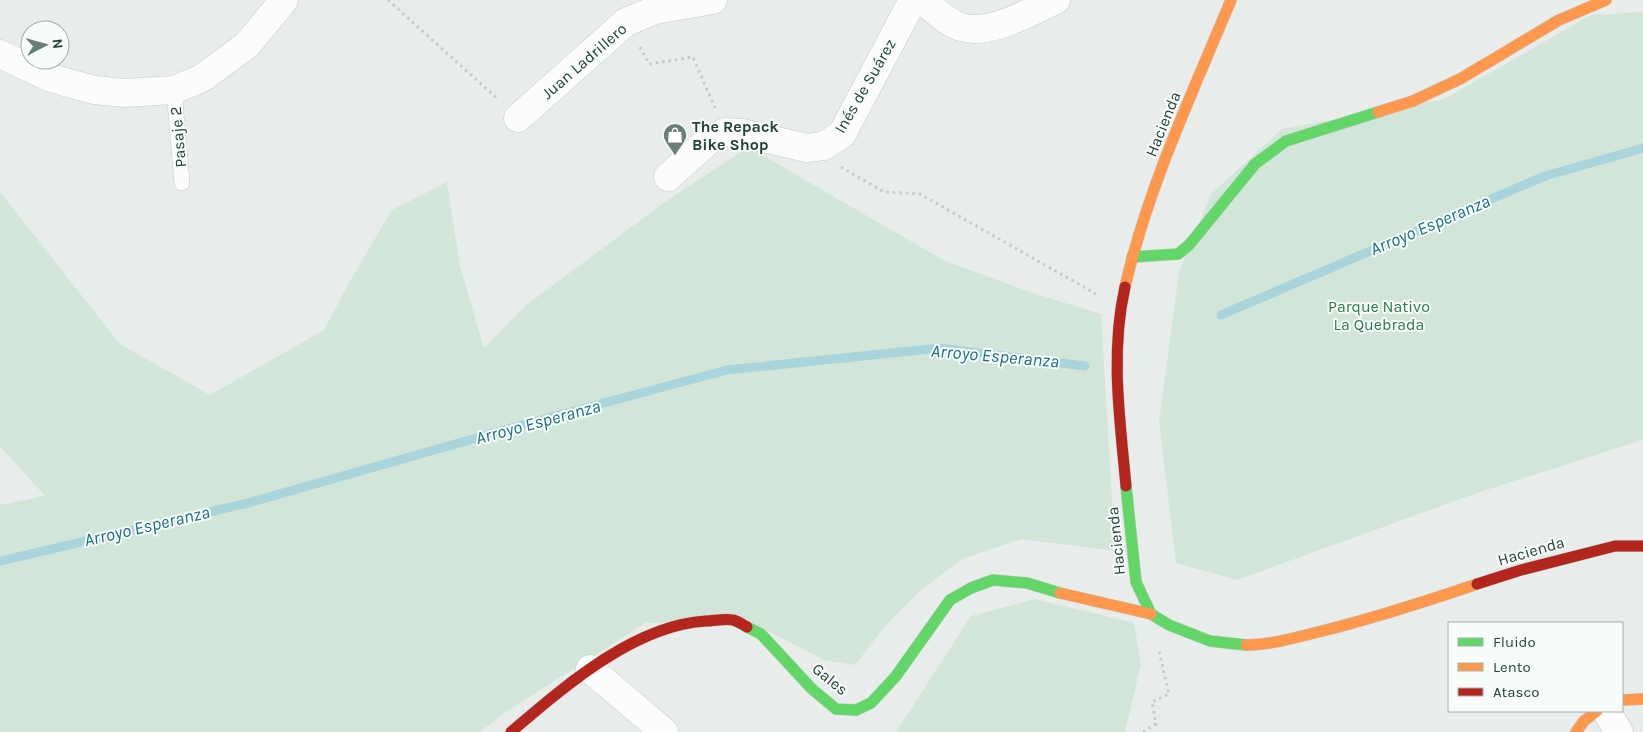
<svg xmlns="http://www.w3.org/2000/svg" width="1643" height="732" font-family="Karla,sans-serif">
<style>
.green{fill:#d1e6d8}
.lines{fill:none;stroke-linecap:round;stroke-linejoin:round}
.stream{stroke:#a9d4db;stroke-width:9}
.lane-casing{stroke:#c5cac8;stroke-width:16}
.street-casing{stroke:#c5cac8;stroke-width:29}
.fast-casing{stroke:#c3cbc8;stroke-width:12}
.slow-casing{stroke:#c3cbc8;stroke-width:12}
.jam-casing{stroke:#c3cbc8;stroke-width:12}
.path{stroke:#c3ccca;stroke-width:3;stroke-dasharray:2.5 4;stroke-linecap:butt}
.lane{stroke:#fcfcfc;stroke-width:15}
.street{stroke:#fcfcfc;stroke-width:28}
.fast{stroke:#63d668;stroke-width:11}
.slow{stroke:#ff974d;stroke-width:11}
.jam{stroke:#b3261e;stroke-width:11}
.labels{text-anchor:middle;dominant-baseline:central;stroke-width:4;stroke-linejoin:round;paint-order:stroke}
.street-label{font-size:16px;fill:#24423a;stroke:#f7fbf9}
.poi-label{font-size:16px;font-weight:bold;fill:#24423a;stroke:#f7fbf9;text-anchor:start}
.park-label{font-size:16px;fill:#2d7a4b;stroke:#f7fbf9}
.water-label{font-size:18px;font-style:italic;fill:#1c6f80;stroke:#f7fbf9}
</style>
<rect width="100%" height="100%" fill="#e8edeb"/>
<g class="green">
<path d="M1643,12V440L1477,493L1237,580L1176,563L1159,422L1179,272L1211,194L1282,129L1444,99L1591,15Z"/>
<path d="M748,147L945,261L1033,293L1101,314L1115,551L1021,539L962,559L921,590L886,625L855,665L824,660L751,622L645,623L503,714L480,732H0V505L45,496L0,446V192L120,344L210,395L324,330L350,281L392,210L447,182L460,266L484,348L525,306L662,204Z"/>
<path d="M1035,599L1134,623L1141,664L1125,732H896L971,616Z"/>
</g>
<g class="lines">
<g class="stream">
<path d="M1221,315L1545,176L1643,148"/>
<path d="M0,561L248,503L529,423L727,370L939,348L1085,366"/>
</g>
<g class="lane-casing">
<path id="lane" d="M174,90L182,183"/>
</g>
<g class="street-casing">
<g id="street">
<path d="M922,0C934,9 946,22 961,27C990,36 1029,12 1056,0"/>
<path d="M0,54L51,78L94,90L125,93L174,90L202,78L247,45L284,0"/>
<path d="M518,118L626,22L655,10L713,0"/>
<path d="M668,177L708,141L725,132L742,133L807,148L824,146L842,134L913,0"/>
<path d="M590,669L664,732"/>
<path d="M1606,711L1619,732"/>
</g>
</g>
<g class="fast-casing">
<g id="fast">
<path d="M1132,257L1178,254L1189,245L1255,164L1286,141L1378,112"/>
<path d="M1126,486L1136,582L1151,614L1169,625L1210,641L1246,645"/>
<path d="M747,627L761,634L812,689L836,709L856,710L871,703L896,676L950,600L971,588L993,580L1027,583L1060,593"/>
</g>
</g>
<g class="slow-casing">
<g id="slow">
<path d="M1378,112L1413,101L1460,79L1559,20L1606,0"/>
<path d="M1125,287C1148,187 1192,94 1231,0"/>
<path d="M1060,593L1151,614"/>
<path d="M1246,645C1270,645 1294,638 1318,632C1372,619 1424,602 1477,584"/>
<path d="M1622,700L1643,699"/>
<path d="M1576,732L1584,721L1597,711"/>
</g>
</g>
<g class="jam-casing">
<g id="jam">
<path d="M1125,287C1110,353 1120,420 1126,486"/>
<path d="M1477,584L1521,570L1615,546H1643"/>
<path d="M511,732C564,687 634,625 706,621C714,621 725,618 733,620C738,621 743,625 747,627"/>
</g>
</g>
<g class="path">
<path d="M388,0L499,100"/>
<path d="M640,47L649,64L693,57L715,108"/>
<path d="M841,167L884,192L920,194L1096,294"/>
<path d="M1143,732L1156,724L1152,702L1169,694L1159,651"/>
</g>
<use href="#lane" class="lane"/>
<use href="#street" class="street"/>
<use href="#fast" class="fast"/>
<use href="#slow" class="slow"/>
<use href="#jam" class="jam"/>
</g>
<defs>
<g id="shop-pin" transform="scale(1.25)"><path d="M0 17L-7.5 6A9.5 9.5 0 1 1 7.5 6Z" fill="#697e78" stroke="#f7fbf9"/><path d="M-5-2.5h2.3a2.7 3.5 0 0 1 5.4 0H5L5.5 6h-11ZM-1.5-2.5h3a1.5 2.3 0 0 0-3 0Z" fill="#fff"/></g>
</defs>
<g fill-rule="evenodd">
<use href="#shop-pin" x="675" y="135"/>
</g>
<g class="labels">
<g class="street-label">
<text transform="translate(584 61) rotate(-41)">Juan Ladrillero</text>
<text transform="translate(865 86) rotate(-60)">Inés de Suárez</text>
<text transform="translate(1163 124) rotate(-68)">Hacienda</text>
<text transform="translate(178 137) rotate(-95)">Pasaje 2</text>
<text transform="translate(1116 541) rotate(-96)">Hacienda</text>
<text transform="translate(1531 551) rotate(-16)">Hacienda</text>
<text transform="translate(830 679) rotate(39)">Gales</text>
</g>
<g class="poi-label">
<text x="692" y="126">The Repack<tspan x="692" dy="18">Bike Shop</tspan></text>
</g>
<g class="park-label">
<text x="1379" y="306">Parque Nativo<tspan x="1379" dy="18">La Quebrada</tspan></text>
</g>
<g class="water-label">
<text transform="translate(1430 225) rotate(-23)">Arroyo Esperanza</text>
<text transform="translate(995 356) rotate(5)">Arroyo Esperanza</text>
<text transform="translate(538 422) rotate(-15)">Arroyo Esperanza</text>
<text transform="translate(147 526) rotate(-13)">Arroyo Esperanza</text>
</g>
</g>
<rect x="1448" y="622" width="175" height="90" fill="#f7fbf9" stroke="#a3b1ad"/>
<rect x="1458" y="638" width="25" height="8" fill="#63d668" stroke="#a3b1ad"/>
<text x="1493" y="647" font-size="15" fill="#24423a">Fluido</text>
<rect x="1458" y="663" width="25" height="8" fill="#ff974d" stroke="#a3b1ad"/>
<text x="1493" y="672" font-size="15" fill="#24423a">Lento</text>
<rect x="1458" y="688" width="25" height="8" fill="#b3261e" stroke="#a3b1ad"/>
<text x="1493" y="697" font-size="15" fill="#24423a">Atasco</text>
<g transform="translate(45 45) rotate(84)"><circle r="24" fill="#f7fbf9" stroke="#a3b1ad"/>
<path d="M0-4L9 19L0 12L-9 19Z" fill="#697e78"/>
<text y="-8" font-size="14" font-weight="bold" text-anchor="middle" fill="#24423a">N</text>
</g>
</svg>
